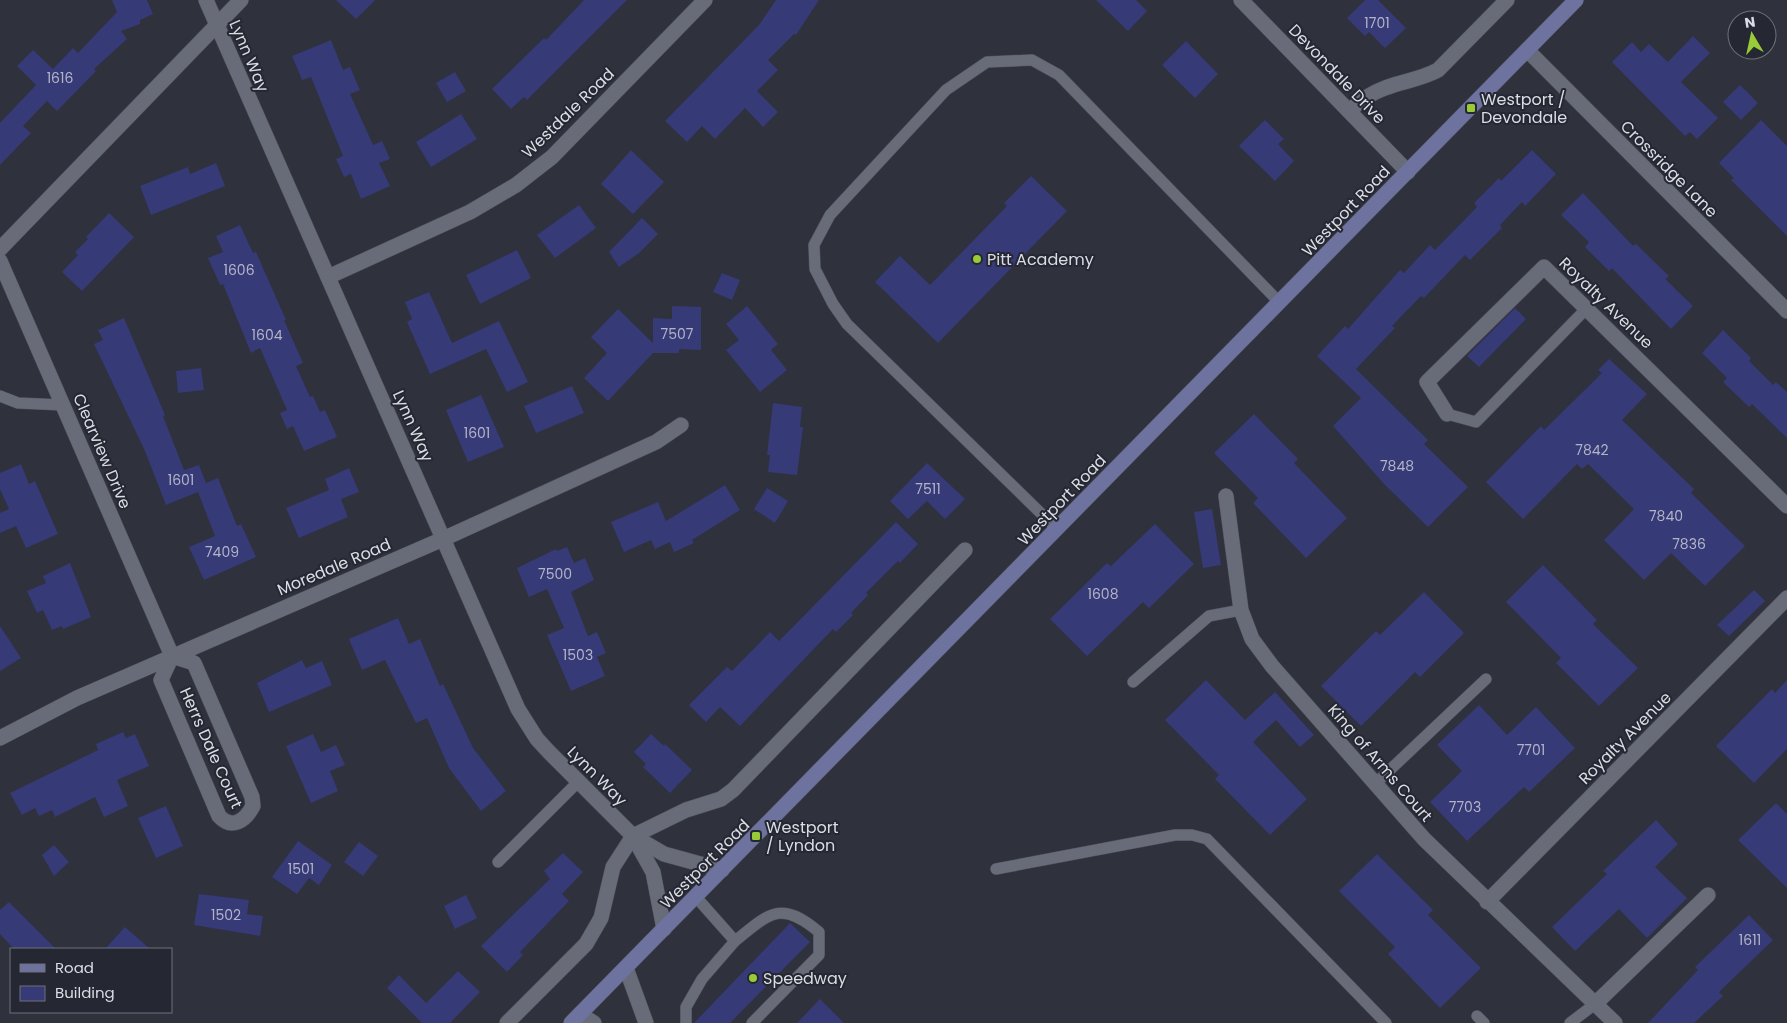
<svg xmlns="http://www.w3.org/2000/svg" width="1787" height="1023" font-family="Poppins,sans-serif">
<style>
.building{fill:#363a76}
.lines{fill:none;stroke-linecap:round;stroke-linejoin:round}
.service-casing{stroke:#4a4c55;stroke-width:12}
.minor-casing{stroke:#4a4c55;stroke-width:16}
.secondary-casing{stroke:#4a4c55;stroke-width:16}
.service{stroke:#686b78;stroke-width:11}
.minor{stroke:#686b78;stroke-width:15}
.secondary{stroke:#6e729f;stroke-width:15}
.poi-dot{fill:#98cb37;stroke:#252732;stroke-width:2}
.labels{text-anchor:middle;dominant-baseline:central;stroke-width:4;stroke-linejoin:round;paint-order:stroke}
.number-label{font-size:14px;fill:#b2b4c8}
.street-label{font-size:16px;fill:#dbdde4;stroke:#252732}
.poi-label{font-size:16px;fill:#dbdde4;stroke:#252732;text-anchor:start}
</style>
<rect width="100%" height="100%" fill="#2f313d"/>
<g class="building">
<path d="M112,0H147L153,14L140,20V24L121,31L127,39L94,69L96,71L57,111L47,101L23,126L31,133L0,165V123L36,85L17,66L33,50L53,69L73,48L78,53L117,12Z"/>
<path d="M336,0H375L356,19Z"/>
<path d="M584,0H627L527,100L524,97L511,109L492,89L544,38L546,40Z"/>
<path d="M776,0H819L796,35L794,34L768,60L778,70L757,91L778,112L763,127L745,108L715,139L702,126L687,142L665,121L759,25Z"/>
<path d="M1096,0H1136L1147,11L1128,31Z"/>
<path d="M1365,0H1378L1406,28L1385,48L1369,32L1365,36L1347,18Z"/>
<path d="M1693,36L1710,53L1681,82L1718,118L1697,139L1690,132L1685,136L1612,62L1632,42L1641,52L1649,44L1668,62Z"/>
<path d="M331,40L343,70L350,67L360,90L350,94L373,145L382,141L390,159L379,163L390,186L361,199L351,174L344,177L336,159L343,156L311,77L302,80L292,56Z"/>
<path d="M1186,41L1218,74L1195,98L1162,65Z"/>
<path d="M455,72L466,91L447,102L436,83Z"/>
<path d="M1740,85L1758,103L1741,120L1723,102Z"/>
<path d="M461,114L477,139L431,167L416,142Z"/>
<path d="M1265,120L1284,139L1278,144L1294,161L1275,181L1239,146Z"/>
<path d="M1761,120L1787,146V236L1731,180L1734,178L1719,163Z"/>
<path d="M631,150L664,182L633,214L601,184Z"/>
<path d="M1532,150L1556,174L1525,206L1522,202L1500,225L1502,228L1470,260L1465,255L1424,298L1421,296L1392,326L1395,328L1356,369L1428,440L1424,444L1468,487L1428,527L1384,484L1333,426L1361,398L1317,356L1345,326L1348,329L1400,270L1404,273L1430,245L1435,250L1477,207L1474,203L1499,178L1501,181Z"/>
<path d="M216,163L225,186L151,215L140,186L188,167L190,174Z"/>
<path d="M1031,176L1067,211L938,343L875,282L900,256L930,285L1007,206L1004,203Z"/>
<path d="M1583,193L1633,246L1636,244L1669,276L1665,279L1693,306L1671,329L1612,268L1609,271L1585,247L1589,242L1561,215Z"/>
<path d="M579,205L596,228L555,258L537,235Z"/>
<path d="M109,213L134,237L82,291L62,272L78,255L75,252L88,239L86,237Z"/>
<path d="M642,218L658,234L639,253L619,267L609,252Z"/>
<path d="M240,225L253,253L256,252L286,320H284L303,363L296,366L310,397L313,396L320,412L325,410L337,437L304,451L293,426L287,429L280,413L287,410L260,348L251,353L223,284L220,285L208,258L223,252L216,236Z"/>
<path d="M517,250L531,278L480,304L466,275Z"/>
<path d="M722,273L740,280L732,300L713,292Z"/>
<path d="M429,292L452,343L499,321L528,382L507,392L486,349L430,374L407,322L412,319L405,302Z"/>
<path d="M672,306L701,307V350L679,349V353H653L608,401L584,378L607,353L591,337L618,309L653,343V318L672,319Z"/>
<path d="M747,306L778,344L771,350L787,370L760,392L726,350L739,340L726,324Z"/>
<path d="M1515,308L1526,319L1479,367L1467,356Z"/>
<path d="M124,318L165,415L163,416L184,470L199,465L206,483L218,478L237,526L241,524L256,557L204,580L189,547L215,536L198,492L166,505L145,451L94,344L103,340L98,330Z"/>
<path d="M1723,330L1751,358L1749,361L1773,385L1776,382L1787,392V438L1752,404L1749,407L1723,382L1727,378L1702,353Z"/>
<path d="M1609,359L1647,394L1622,420L1694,489L1691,493L1745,546L1705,586L1671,553L1644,580L1604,540L1634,509L1588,464L1582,469L1577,464L1523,519L1486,482L1541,426L1544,430L1602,373L1598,370Z"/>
<path d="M201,368L204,390L178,393L176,371Z"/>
<path d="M572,386L584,413L536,433L524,406Z"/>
<path d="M481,395L504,447L468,462L446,410Z"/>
<path d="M773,403L802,407L800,427H803L797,475L768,472L770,455H767Z"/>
<path d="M1254,414L1298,459L1294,463L1347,518L1306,558L1253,503L1258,498L1214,453Z"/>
<path d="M927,463L965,499L945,519L927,501L908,519L890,501Z"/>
<path d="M21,464L29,484L35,481L58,534L26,548L16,526L0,533V513L9,509L0,489V473Z"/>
<path d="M349,468L359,492L341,499L348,517L299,538L286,508L329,490L325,479Z"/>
<path d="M725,485L740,510L692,540L694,543L674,552L670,542L655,549L651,540L624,552L611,522L658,502L666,521Z"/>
<path d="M767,488L788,501L775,523L754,509Z"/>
<path d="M1212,509L1221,565L1203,568L1194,512Z"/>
<path d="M896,522L918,544L900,563L898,561L866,593L868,595L851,613L853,615L836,632L833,629L740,726L720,707L706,722L689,705L727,667L732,671L770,632L779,641Z"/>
<path d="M1155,524L1194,564L1149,608L1143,602L1087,656L1050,619L1107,563L1111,566Z"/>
<path d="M567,547L574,563L585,558L594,580L571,592L588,636L597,632L606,653L597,657L605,676L571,691L547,635L564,628L547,589L529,597L517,568L556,549L557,551Z"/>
<path d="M70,563L91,617L63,629L62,626L52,630L43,610L37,613L27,591L46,583L43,576Z"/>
<path d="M1543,565L1597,620L1593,624L1638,668L1599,706L1556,663L1561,658L1506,602Z"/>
<path d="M1754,590L1765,601L1729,636L1717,625Z"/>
<path d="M1424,592L1464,633L1420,677L1415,672L1361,726L1321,686L1376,631L1380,635Z"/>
<path d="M398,618L409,644L420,639L440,686L443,684L473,748L506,791L481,811L449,768L427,718L416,723L385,660L362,670L349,639Z"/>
<path d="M0,626L21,658L0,671Z"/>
<path d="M302,660L306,668L322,661L332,685L269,712L257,683Z"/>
<path d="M1206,680L1245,720L1275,692L1314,735L1300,747L1276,720L1253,742L1307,799L1270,835L1215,779L1219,775L1165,720Z"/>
<path d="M1787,680V749L1754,783L1716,746L1772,689L1775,693Z"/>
<path d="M1479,705L1507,735L1536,707L1575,748L1529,792L1524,787L1467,841L1430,802L1462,771L1437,745Z"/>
<path d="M123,732L126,738L135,734L149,766L117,780L128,806L104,817L95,797L55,817L52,810L39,816L35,808L22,815L10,793L98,750L96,744Z"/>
<path d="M313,734L321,752L336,745L345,765L330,771L338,791L311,803L286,746Z"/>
<path d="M651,734L664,746L665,744L692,770L670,793L643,767L646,764L634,752Z"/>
<path d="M1776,803L1787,814V888L1738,840Z"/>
<path d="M166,806L183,846L156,858L138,818Z"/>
<path d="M1656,820L1678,844L1655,867L1687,898L1647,938L1619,909L1575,951L1552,927L1607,874L1603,871Z"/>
<path d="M298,841L332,865L319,885L309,878L297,894L272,877Z"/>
<path d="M359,842L378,856L363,876L344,862Z"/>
<path d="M54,845L69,862L54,876L42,855Z"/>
<path d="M563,853L583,872L562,894L569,901L520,952L523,955L507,972L481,946L550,879L544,871Z"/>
<path d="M1377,854L1433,910L1428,915L1481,968L1440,1008L1388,954L1395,947L1339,891Z"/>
<path d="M199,894L249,900L247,914L263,916L260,936L194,925Z"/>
<path d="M466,895L477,918L455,929L444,906Z"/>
<path d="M9,902L56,949H14L0,934V910Z"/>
<path d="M1749,915L1773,940L1719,992L1723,996L1694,1023H1648L1698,970L1695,967Z"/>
<path d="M790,923L810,942L730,1023H694Z"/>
<path d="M125,927L150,949H105Z"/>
<path d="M458,971L480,992L450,1023H422L387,988L399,975L426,1003Z"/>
<path d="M820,999L844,1023H797Z"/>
</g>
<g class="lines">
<g class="service-casing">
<g id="service">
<path d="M0,396L18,403L63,405"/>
<path d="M1447,414L1476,422L1587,308"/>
<path d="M1057,529L847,324L833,304L815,269L814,245L830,215L946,90L987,62L1032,60L1059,75L1280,303"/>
<path d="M1133,682L1209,616L1241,610"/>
<path d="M1375,784L1486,679"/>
<path d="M498,862L578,782"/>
<path d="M996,869L1175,835H1192L1207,839L1386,1023"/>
<path d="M735,941C769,914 780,899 819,932V955L752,1023"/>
<path d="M1477,1016L1484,1023"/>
<path d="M686,1023V1007L702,979L735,941L696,897"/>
<path d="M1570,1023L1595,1004"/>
</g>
</g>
<g class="minor-casing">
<g id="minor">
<path d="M206,0L518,709L537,739L549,752L633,836L664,854L722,870"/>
<path d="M1241,0L1408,172"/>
<path d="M1527,50L1787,311"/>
<path d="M1349,111C1360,101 1371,93 1385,88C1403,81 1422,79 1438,70L1507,0"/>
<path d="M0,249L241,0"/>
<path d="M0,261L172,656"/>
<path d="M328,277L470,212L516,185L552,157L705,0"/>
<path d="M1447,414L1427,382L1544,267L1787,506"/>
<path d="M1226,496L1241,610L1252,639L1272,666L1424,839L1615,1023"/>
<path d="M172,656L194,663L252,797L253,806C245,821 232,830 219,816L161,680Z"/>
<path d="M0,738L77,698L443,539L656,442L681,425"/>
<path d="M634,838L653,872L664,929"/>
<path d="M1487,902L1787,598"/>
<path d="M626,968L646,1023"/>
<path d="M1595,1004L1708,895"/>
<path d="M580,1014L594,1023"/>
<path d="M507,1023L586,944L601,918L613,867L633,836L686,810L721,799L733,790L965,550"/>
</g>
</g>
<g class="secondary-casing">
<path id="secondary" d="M571,1023L1576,0"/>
</g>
<use href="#service" class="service"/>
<use href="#minor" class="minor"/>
<use href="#secondary" class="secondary"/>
</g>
<g class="poi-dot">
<rect x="1466" y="103" width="10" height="10" rx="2.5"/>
<circle cx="977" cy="259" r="5"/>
<rect x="751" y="831" width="10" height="10" rx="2.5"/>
<circle cx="753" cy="978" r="5"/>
</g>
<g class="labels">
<g class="number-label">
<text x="1377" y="23">1701</text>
<text x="60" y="78">1616</text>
<text x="239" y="270">1606</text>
<text x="677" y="334">7507</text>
<text x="267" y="335">1604</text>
<text x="477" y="433">1601</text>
<text x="1592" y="450">7842</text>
<text x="1397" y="466">7848</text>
<text x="181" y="480">1601</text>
<text x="928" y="489">7511</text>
<text x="1666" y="516">7840</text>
<text x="1689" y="544">7836</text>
<text x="222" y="552">7409</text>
<text x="555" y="574">7500</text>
<text x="1103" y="594">1608</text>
<text x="578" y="655">1503</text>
<text x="1531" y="750">7701</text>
<text x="1465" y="807">7703</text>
<text x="301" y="869">1501</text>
<text x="226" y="915">1502</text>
<text x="1750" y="940">1611</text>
</g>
<g class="street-label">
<text transform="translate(249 56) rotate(67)">Lynn Way</text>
<text transform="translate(1337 74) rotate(46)">Devondale Drive</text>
<text transform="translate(568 113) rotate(-44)">Westdale Road</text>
<text transform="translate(1669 169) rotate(45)">Crossridge Lane</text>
<text transform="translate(1346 211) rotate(-46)">Westport Road</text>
<text transform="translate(1606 303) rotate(44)">Royalty Avenue</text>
<text transform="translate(413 426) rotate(66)">Lynn Way</text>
<text transform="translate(102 451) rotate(67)">Clearview Drive</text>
<text transform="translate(1062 500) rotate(-46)">Westport Road</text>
<text transform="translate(334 567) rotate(-23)">Moredale Road</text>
<text transform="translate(1625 738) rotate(-45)">Royalty Avenue</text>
<text transform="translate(211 748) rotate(66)">Herrs Dale Court</text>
<text transform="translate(1380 763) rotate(49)">King of Arms Court</text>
<text transform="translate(597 776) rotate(45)">Lynn Way</text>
<text transform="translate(705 864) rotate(-45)">Westport Road</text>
</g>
<g class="poi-label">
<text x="1481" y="99">Westport /<tspan x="1481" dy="18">Devondale</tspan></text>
<text x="987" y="259">Pitt Academy</text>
<text x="766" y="827">Westport<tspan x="766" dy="18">/ Lyndon</tspan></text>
<text x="763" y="978">Speedway</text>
</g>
</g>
<rect x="10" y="948" width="162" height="65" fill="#252732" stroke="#6e7079"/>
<rect x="20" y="964" width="25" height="8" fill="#6e729f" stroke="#6e7079"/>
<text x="55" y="973" font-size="15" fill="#dbdde4">Road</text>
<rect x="20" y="986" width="25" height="15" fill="#363a76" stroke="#6e7079"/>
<text x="55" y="998" font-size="15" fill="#dbdde4">Building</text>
<g transform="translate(1752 35) rotate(351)"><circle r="24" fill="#252732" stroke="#6e7079"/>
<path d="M0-4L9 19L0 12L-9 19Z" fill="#98cb37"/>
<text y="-8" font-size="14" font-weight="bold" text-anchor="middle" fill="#dbdde4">N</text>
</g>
</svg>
